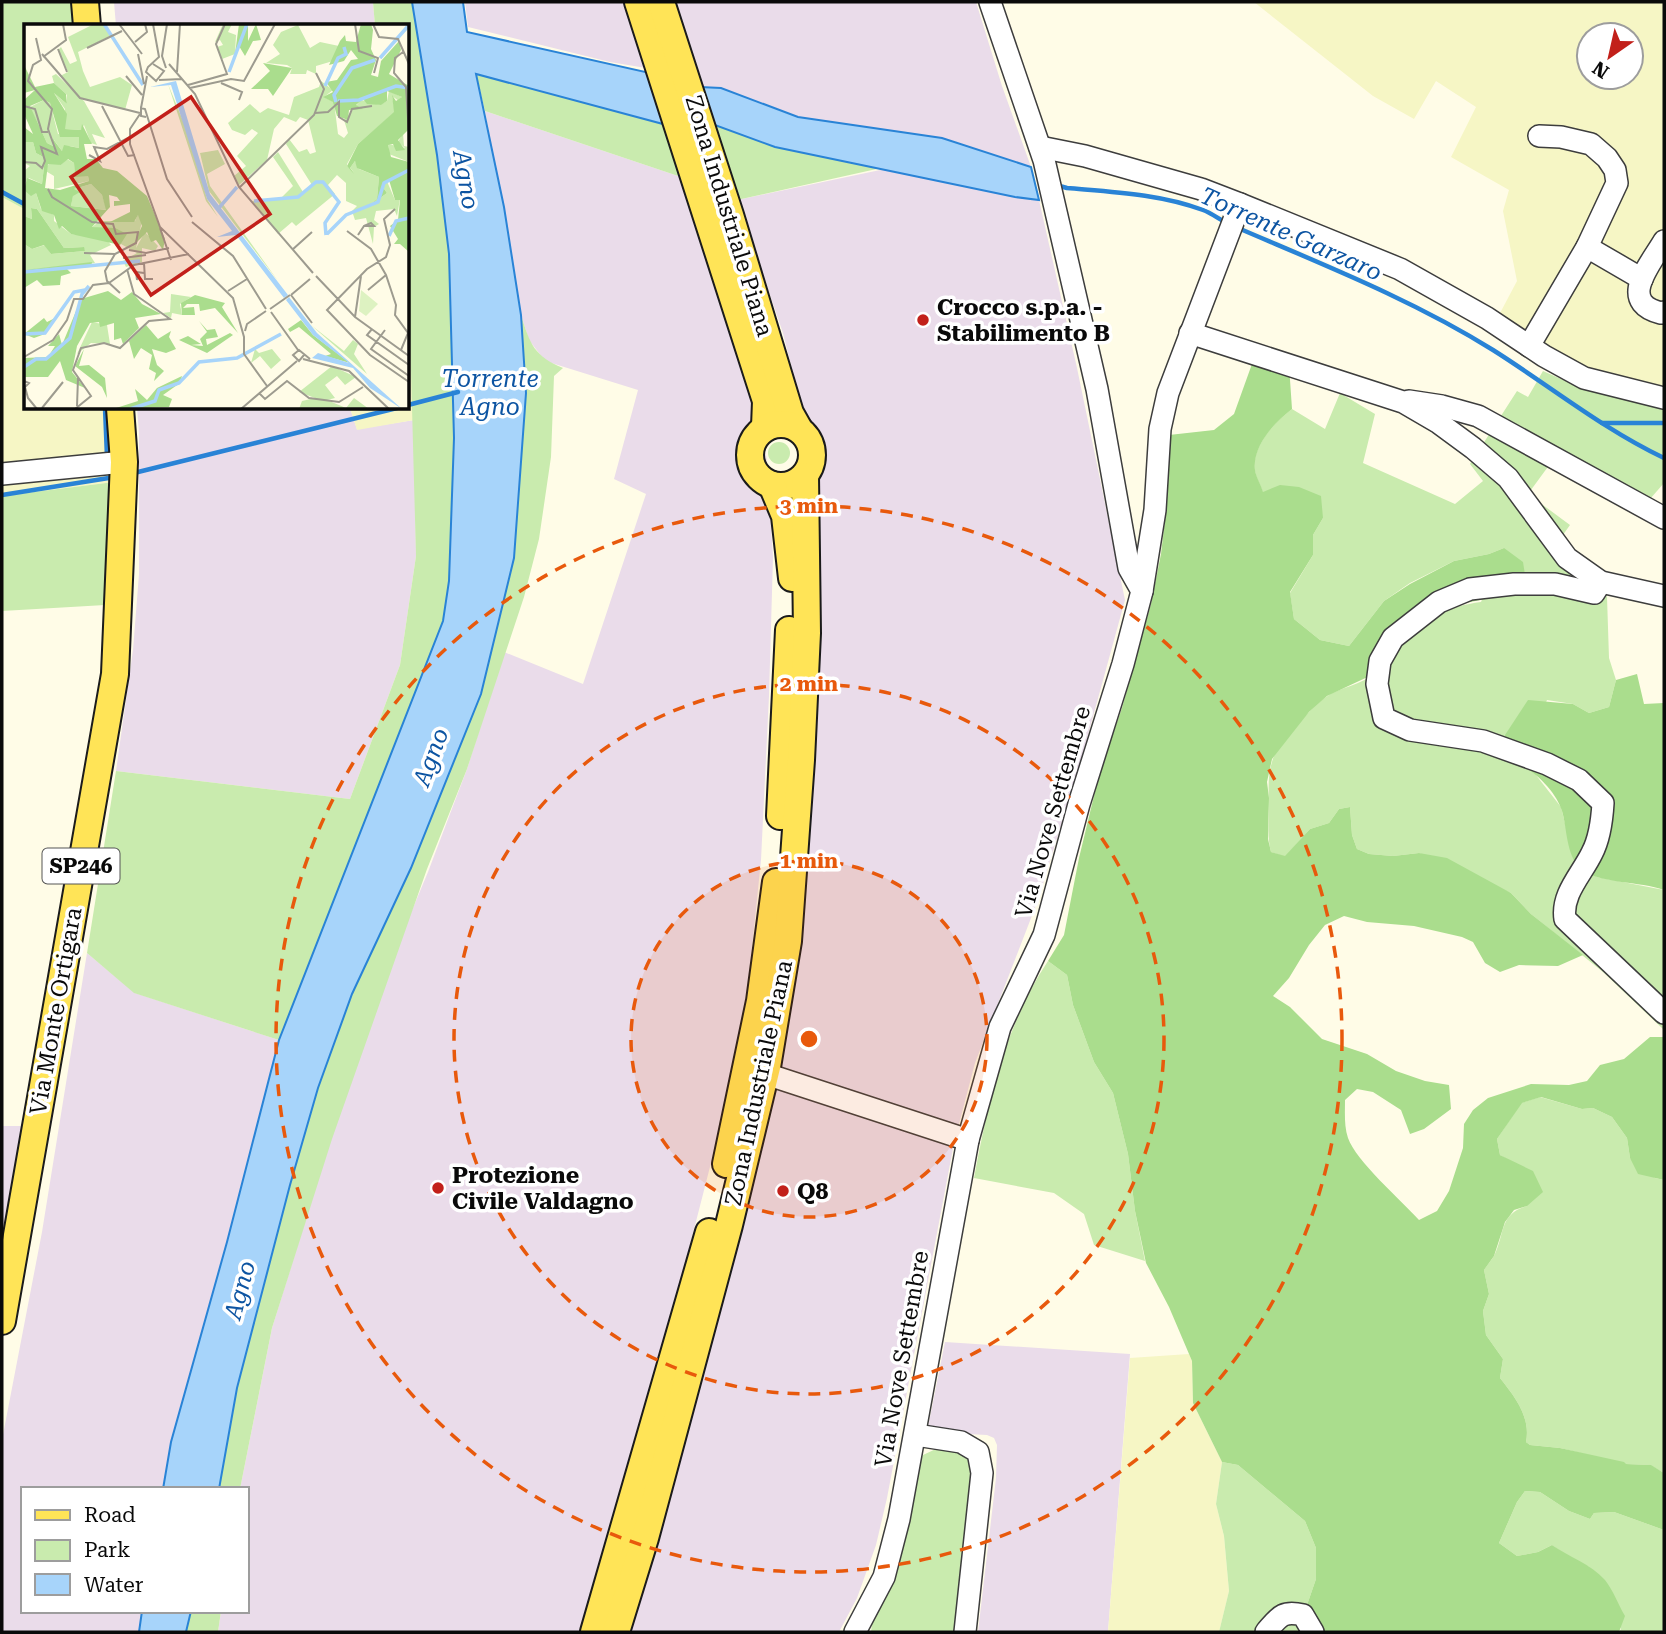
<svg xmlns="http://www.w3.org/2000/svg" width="1666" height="1634" font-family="'Roboto Serif',serif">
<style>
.industrial{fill:#eadcea}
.farmland{fill:#f6f6c5;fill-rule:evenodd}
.green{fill:#c9ebae}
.forest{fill:#aadd8d}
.water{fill:#a7d4fa;stroke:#2983d6;stroke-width:2}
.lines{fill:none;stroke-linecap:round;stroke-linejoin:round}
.stream{stroke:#2983d6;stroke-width:4.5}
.minor-casing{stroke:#3d3d3d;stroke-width:24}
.major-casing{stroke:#1b1b1b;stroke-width:30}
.minor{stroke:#fff;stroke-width:21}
.major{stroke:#ffe457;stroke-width:26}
.ring{fill:none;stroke:#e8590c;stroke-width:3.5;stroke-dasharray:12 9}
.poi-dot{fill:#c2201a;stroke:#fff;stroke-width:2.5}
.labels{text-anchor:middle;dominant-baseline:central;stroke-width:7;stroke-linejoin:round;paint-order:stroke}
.shield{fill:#fff;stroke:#545454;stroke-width:2}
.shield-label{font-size:21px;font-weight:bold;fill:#0a0a0a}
.street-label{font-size:23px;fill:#0a0a0a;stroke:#fff}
.poi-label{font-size:23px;font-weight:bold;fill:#0a0a0a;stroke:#fff;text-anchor:start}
.water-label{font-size:24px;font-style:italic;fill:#0c54a2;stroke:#fff}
.inset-river{fill:none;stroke:#a7d4fa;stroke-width:3.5}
.inset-road{fill:none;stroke:#9d9b8f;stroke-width:2}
.view{fill:#c2201a;fill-opacity:0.15;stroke:#c2201a;stroke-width:3.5}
.inset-edge{fill:none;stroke:#0a0a0a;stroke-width:3.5}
.centre{fill:#e8590c;stroke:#fff;stroke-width:3.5}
.ring-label{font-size:21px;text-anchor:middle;font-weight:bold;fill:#e8590c;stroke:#fff;stroke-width:7;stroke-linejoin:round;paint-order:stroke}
</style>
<rect width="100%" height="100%" fill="#fffce7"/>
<g class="industrial">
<path d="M114,2H373L375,26H116Z"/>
<path d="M465,2H630L652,69L610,62L468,27Z"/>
<path d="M672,2H976L1002,86L1031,167L942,138L798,117L721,88L700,87Z"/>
<path d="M485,111L690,180L751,382L767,460L773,557L769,696L761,860L750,968L734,1073L679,1288L580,1632H218L221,1611H247V1489H240L272,1328L372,1006L428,872L467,769L504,652L583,684L646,494L614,479L638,390L545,361L529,340L521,315Z"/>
<path d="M885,169L1015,197L1039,200L1077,368L1125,600L1080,764L1038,900L975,1063L954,1143L887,1498L876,1545L857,1598L839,1632H627L762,1139L812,483L802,410L783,333L737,200Z"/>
<path d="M137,408H350L357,429L414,420L416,556L400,665L350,799L116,771L133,650L139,574V433Z"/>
<path d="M87,953L135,993L279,1040L227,1242L171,1442L163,1489H23V1611H142L139,1632H2V1440L42,1232Z"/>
<path d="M2,1126H28L2,1279Z"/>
<path d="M945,1342L1130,1354L1108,1632H978L996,1478L997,1445L994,1438L987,1435L927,1432Z"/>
</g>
<g class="farmland">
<path d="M1254,2H1664V386L1594,371L1539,342L1499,315L1517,281L1503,211L1509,190L1451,157L1476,107L1436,81L1414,119L1373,96ZM1589,35H1631V77H1589Z"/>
<path d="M2,197L26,210V408H111L114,482L2,496Z"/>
<path d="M408,258L414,420L357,430L350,408H408Z"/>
<path d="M1189,1354L1192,1361L1193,1403L1222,1462L1216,1504L1224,1536L1229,1591L1219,1632H1108L1130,1358Z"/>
</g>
<g class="green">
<path d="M2,2H89L91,26H26V210L2,197Z"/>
<path d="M373,2H412L437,155L449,254L454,438L449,581L443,621L279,1040L134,993L87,953L116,771L350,799L400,665L416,556L408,258V26H375Z"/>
<path d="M476,73L663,124L684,174L690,180L485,111Z"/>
<path d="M712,124L775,147L881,168L737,200Z"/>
<path d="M521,315C530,344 534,356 563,368L554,376L551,457L539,539L524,597L467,769L427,869L332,1139L272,1328L240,1489H219L237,1388L290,1185L318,1088L352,994L481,694L514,557L526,393Z"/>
<path d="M1543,371L1570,383L1664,410V483L1636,515L1550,464L1528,494L1570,525L1553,549L1580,561L1607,597L1609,658L1616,680L1609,707L1589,713L1573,704L1547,700L1521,762L1532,770L1561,807L1573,856L1597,877L1664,890V1030L1603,972L1531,914L1511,893L1419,853L1393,856L1369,854L1357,849L1352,835L1350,807L1339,809L1329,823L1310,829L1285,857L1271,852C1267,837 1269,825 1269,810C1269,793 1267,778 1272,762C1276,745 1311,708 1326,697C1340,687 1361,685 1374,674C1385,665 1392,651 1402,641C1425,618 1449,606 1481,602L1504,548L1489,554L1454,561L1410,583L1384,601L1349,646L1320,640L1294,619L1290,593L1313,555V535L1323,518L1263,493C1261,486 1256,478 1255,471C1251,446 1275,422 1292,409L1325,429L1340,393L1375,414L1363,463L1455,504L1483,481L1470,464L1517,391L1528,397Z"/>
<circle cx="779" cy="453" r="11"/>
<path d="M114,482L105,605L2,611V496Z"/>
<path d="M1048,961L1067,975L1073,1005L1094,1062L1113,1093L1128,1154L1135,1211L1145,1261L1094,1245L1084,1214L1054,1193L974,1178C988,1103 1005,1025 1048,961Z"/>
<path d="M1540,1097L1582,1109L1593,1108L1612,1117L1627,1138L1630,1158L1655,1178L1664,1180V1473L1650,1465L1625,1464L1560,1448L1530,1445L1526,1442C1531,1417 1515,1397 1500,1378L1503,1359L1486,1335L1483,1311L1489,1294L1484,1270C1487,1265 1491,1261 1494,1256C1505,1234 1499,1214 1527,1206L1514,1163L1500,1155L1497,1139L1521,1103Z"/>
<path d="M938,1448C958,1451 970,1450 974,1473L958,1632H871L872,1624L887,1588L917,1469L923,1455Z"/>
<path d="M1222,1462L1238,1465L1305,1521L1316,1548V1579L1307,1605V1632H1219L1229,1591L1224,1536L1216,1504Z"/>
<path d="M1525,1491L1540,1492L1569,1511L1590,1519L1594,1513L1614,1512L1664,1530V1632H1619L1621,1629L1589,1567L1570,1558L1552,1545L1538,1552L1517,1556L1499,1543L1517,1502Z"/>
<path d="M191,1611H221L218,1632H186Z"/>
</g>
<g class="forest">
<path d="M1257,350L1289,365L1292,409C1275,422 1252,446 1255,470C1256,477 1261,485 1263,492L1280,485L1299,487L1321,496L1323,518L1313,535V555L1290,592L1294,619L1320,640L1349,646L1384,601L1410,584L1454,561L1489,554L1504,548L1523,562L1526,581L1514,593L1456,605L1432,617L1415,627L1374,674L1327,696L1309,712L1272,759L1267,782L1269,798L1268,839L1271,852L1285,856L1310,829L1329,823L1339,809L1350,807L1352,835L1357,849L1369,854L1393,856L1419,853L1447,858L1511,893L1531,914L1583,955L1558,966L1519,965L1500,972L1485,963L1473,942L1462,937L1414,926L1367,922L1344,916L1325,925L1309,945L1289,978L1273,996L1290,1007L1322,1039L1367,1054L1396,1071L1425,1081L1449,1085L1451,1109L1424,1129L1410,1134L1401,1110L1373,1092L1357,1089L1345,1100C1345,1113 1344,1126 1348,1138C1356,1161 1401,1200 1419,1220L1437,1211L1449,1191L1463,1148L1464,1124L1473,1110L1488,1098L1531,1084L1569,1085L1587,1081L1600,1065L1624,1059L1650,1037H1664V1180L1638,1174L1630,1158L1627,1138L1612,1117L1593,1108L1582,1109L1541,1097L1522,1103L1497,1139L1500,1155L1533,1171L1543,1192L1527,1206L1514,1210L1505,1222L1494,1256L1484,1270L1489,1294L1483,1311L1486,1335L1503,1359L1500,1378C1515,1397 1531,1417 1526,1442L1530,1445L1560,1448L1624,1462L1626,1464L1651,1465L1664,1473V1530L1614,1512L1594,1513L1590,1519L1569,1511L1540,1492L1525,1491L1517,1502L1499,1543L1517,1556L1538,1552L1552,1545C1569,1557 1591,1564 1605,1580C1613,1590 1618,1604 1625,1616L1619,1632H1307V1605L1316,1579V1548L1305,1521L1238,1465L1222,1462L1193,1403L1192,1361L1169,1307L1146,1263L1135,1211L1128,1154L1113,1093L1094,1062L1073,1005L1067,975L1048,961L1064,935L1079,858L1100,771L1122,708L1151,604L1161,554L1167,503L1169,435L1214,430L1234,414Z"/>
<path d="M1637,674L1644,704L1664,703V890C1641,881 1597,884 1580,868C1566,855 1567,827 1562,811C1556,790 1529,765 1509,759L1505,735L1528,700L1573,704L1589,713L1609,707L1616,680Z"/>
</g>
<g class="water">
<path d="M412,2H463L467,32L650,73L663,124L476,74L504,207L521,315L526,393L514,558L481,694L411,868L352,994L318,1088L290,1185L237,1388L219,1489H163L171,1442L227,1242L279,1040L443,621L449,581L454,438L449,254L437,155Z"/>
<path d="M700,87L721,88L798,117L942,138L1031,167L1039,200L1015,197L775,147L712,124Z"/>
<path d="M142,1611H191L186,1632H139Z"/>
</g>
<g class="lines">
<g class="stream">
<path d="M1056,185L1067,188C1113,192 1160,194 1203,210C1211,213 1219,219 1227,223"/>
<path d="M2,192L26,205"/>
<path d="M1238,228C1324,265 1413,300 1493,350C1550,386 1603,429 1664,458"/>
<path d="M408,405L458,392"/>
<path d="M105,408L107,457"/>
<path d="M1602,423H1664"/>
<path d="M134,473L397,408"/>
<path d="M2,495L115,477"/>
</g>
<g class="minor-casing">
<g id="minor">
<path d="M1040,147L1085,156L1201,189L1240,204L1400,269L1487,318L1544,356L1584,378L1664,398"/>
<path d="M1664,241C1650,265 1617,302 1661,313L1664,312"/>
<path d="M1587,247L1642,279"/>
<path d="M1190,333L1403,402L1439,423L1473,448L1508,478L1567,558L1601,582L1664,596"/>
<path d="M1529,346L1587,247L1617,183L1615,170L1607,158L1591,144L1561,137L1539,136"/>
<path d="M1409,401L1442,406L1478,416L1664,518"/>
<path d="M2,474L124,462"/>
<path d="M1601,582L1594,593L1555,584H1514L1470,589L1439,602L1393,638L1380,661L1377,684L1384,718L1410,730L1483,741L1547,764L1579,780L1603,803C1602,820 1600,838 1592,853C1582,874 1561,894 1565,919L1664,1013"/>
<path d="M1142,591L1155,510L1160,429L1168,393L1240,204"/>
<path d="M766,1074L968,1140"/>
<path d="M916,1435L961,1442L978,1452L982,1473L965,1632"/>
<path d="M855,1632L884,1577L899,1519L968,1140L1000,1027L1044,935L1079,804L1123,664L1142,591L1129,568L1097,389L1044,160L990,2"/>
<path d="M1266,1632C1279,1617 1282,1610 1303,1615L1313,1632"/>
</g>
</g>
<g class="major-casing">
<g id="major">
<path d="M85,2L87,26"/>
<path d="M638,2L766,401L765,427"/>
<path d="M661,2L730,215L790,413L799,429"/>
<circle cx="781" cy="455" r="31"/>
<path d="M772,485L785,516L792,578"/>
<path d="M780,816L789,630"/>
<path d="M726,1164L760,1001L776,882"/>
<path d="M2,1321L115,674L124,462L120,408"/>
<path d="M594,1632L709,1232"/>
<path d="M616,1632L645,1538L729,1225L767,1067L788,941L801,760L807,633L805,476"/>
</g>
</g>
<use href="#minor" class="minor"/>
<use href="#major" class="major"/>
</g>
<circle cx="809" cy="1039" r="178" fill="#e8590c" fill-opacity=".12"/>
<g class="ring">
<circle cx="809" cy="1039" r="178"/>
<circle cx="809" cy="1039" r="355"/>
<circle cx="809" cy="1039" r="533"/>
</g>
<g class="poi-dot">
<circle cx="923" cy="320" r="7"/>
<circle cx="438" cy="1188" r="7"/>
<circle cx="783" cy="1191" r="7"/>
</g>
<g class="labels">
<rect class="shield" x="42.5" y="848.5" width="77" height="35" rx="5"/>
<g class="shield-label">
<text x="81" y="866">SP246</text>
</g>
<g class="street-label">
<text transform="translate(729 216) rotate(73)">Zona Industriale Piana</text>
<text transform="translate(1053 812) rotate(-74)">Via Nove Settembre</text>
<text transform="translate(56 1011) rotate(-80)">Via Monte Ortigara</text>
<text transform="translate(759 1083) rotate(-78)">Zona Industriale Piana</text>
<text transform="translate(902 1359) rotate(-80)">Via Nove Settembre</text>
</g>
<g class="poi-label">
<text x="937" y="307">Crocco s.p.a. -<tspan x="937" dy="26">Stabilimento B</tspan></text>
<text x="452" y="1175">Protezione<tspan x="452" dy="26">Civile Valdagno</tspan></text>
<text x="797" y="1191">Q8</text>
</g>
<g class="water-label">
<text transform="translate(466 180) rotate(80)">Agno</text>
<text transform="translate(1291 234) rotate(24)">Torrente Garzaro</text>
<text x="490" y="379">Torrente<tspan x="490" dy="28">Agno</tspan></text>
<text transform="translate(431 757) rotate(-70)">Agno</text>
<text transform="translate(240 1290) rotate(-75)">Agno</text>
</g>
</g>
<g transform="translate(24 24)">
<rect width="385" height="385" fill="#fffce7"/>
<path d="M70,0H80L88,11L54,28L59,47L66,63L96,53L108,61L101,86L57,74L36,52L44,48L34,26L37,23L46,40L53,37L44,13ZM199,0H208L204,8L212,11L211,30L198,35L193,23L199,21L196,16L191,18ZM274,1L286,24L296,18L315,22L309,37L292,42V50L283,46L282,50H266L268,44L263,41L242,39L256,30L249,21L257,8ZM32,50L60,77L81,114L68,110L73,121L67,119L60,101L57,106L41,105V85L30,69L43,80V71L30,59L28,52ZM297,57L309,66L300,73L310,78L314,110L320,114L324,109L320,96L337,76L356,81L363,77L365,67L378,73L375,77L368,72L371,88L334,120L323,140V142L330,148L326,144L331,137L335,145L355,153L353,175L345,182L363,169L358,162L362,155L371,176L376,175L373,192L370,185L352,187L350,196L355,200L350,203L349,220L342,194L331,196L328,187L333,182L322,177V159L313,151L304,161L311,170L272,202L268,198L254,210L228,177L256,175L269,162L249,133L254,128L279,168L288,161L262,120L265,115L275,128L283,125L286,130L292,128L284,96L276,93L272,98L260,93L250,105L243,136L215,161L210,152L222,142L213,132L234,109L228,105L221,111L208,106L204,99L226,80L236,89L244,84L265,91L270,73L295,63ZM144,60L168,119L183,175L194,193L182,177ZM20,76L26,79L34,110L55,113V124L46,122L38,127L30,116L29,122L23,119L6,83ZM379,109L380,122L385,123V138L365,130L364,120L381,124L374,118ZM0,118H9L12,129L21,134L18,160L5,154L0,159V147L6,142L0,139ZM194,126L201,140L183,150L186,162L254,257L185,167L176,129ZM43,135L50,139L51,151L64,152L65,157L30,165V152L20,146L27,137L37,141ZM67,160L78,171L83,186L47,182L50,165ZM1,166L12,169L17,185L30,191V197L47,210L81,214L87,221L66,231L71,239L0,246V220L8,225L21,221L27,230L61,227L59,223L40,224L13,185L7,184L8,195L0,192ZM114,190L118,197L112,224L121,208L134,222L131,227L118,224V238L102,243L99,237L113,229L97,220L95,208L68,203L76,197H111ZM147,270L167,273L156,280L158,291L148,289L147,294L139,289L146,288ZM68,298L83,301L86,320L67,319L53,330ZM287,301L320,327L329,316L334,320L330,330L343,350ZM231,325L235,329L248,325L257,336L247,345L236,332L227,339ZM308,342L332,353L321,361L313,352L301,361L311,374L303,376L322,384L330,374L345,385H275L278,377L291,374L275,368Z" fill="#c9ebae"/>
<path d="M215,0H224V17L232,0L237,16L229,17L221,32L215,22L211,30ZM337,0H347L349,6L347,25L352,36L347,51L354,53L357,37L375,17L377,26L365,50L385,62V105L374,116L381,126L372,127L369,120L364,121L367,133L385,138V228L376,220H370L374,215L366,202L374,196L376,176H371L365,156L358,162L363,169L345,182L353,175L355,153L333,144L331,137L326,144L330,150L323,142L334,120L370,88L368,71L372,77L378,73L363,67V77L357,81L343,80L339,75L332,81L339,85L325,86L324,96L313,92L309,78L299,73L309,68L302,58L313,56L327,36L334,35L327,26L320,37L305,41L316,17L321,11L322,17L332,18ZM239,39L268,44L249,72L244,65H227L246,47ZM0,41L11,63L30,59L42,70L43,80L30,69L43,90L41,105L57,106L58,100L68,120H78H60L63,135H72L79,144L93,147L123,172L141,215L139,226L132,216L127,218L123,208L109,222L118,202L114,191L110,198H86L106,188V180L90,182V177H96L93,173L85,171L86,183L68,203L91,204L103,210L96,221L47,210L38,202L35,205L30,191L18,187L12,169L7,172L0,166L3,154L18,160L21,134L12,129L9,118H0V103L9,110L0,90V76L11,66L0,69ZM20,76L26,79L36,113H55V124L40,121L38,127L29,115V122L23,119L6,82ZM44,135L50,139L51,153L64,152L65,157L36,166L21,164L24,140L37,141ZM67,160L78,171L82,186L47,182L49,172L56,168L50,165ZM7,184L13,185L40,224L60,223L61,227L27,230L20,221L8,225L0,220V192L8,195ZM68,238L67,243L42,244L47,249L37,252L36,261L19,262L13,256L0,264V246ZM84,267L97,276L108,268L118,280L137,290L111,294L115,304L99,320L97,314L90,316V299L76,303L75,298L66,299L53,322L48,348L61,364L42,356L36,337L24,353H0V334L24,333L31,322H24L35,310L38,321L57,275ZM171,271L201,279L198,283L214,309L191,284L176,287L175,280H163L159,284L170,283L171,291H158L157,279ZM33,293L21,310L10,314L0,310L20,294L23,298ZM277,296L289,311L326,339L301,332L307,330L275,303L266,308L264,305ZM175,297L183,306L191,305L194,313L182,315L183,321L206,309L209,311L183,329L155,316L164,312L177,320L167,321L179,322L176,315L183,308ZM122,301L134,315L147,307L145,313L152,325L142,329L128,325L133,341L140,347L130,357L132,349L125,345L128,331L117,324L110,335L105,317ZM60,325L55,342L65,341L81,354L83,374L78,363L51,342ZM158,352L156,359L139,371L148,375L145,383L89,385L114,377L111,365L123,376L133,364Z" fill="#aadd8d" fill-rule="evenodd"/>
<path d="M337,266L354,280L342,292L335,287Z" fill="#ddf2c1"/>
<path d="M152,57L186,170L264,271L260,274L212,211L193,213L208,207L183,175L147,61L126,63ZM265,273L293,309L378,385L346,364L329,344L288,334L294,329L325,339L289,311L262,276Z" fill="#a7d4fa"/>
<path class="inset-river" d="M80,0L119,61M356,34L385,1M205,48L223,0M301,62L314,34L322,30L320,23M314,77L335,76L372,62L385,64M312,78L310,71L328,44L351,36M230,177L274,173L292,158H299L315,178L301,199L302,211M194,185L213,163M303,210L322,191L354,178L360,159L385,146M365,212L372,197L385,194M0,248L116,237M0,310L21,309L50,268L61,266M0,343L12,335H22L46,314L58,270L65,262M106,385L131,377L135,366L155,359L175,338L213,334L257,310"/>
<path class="inset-road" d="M95,0L118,30M129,0L135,33L124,43L122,48L132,57L140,47L129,40M331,0L335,27L354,34L350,49M349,0L355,13L374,15L385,40M111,18L123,8L121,0M63,24L98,7M34,25L43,48M379,28L371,34L370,49L382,63L385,110M18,30L56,74L116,89M114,30L120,60M19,33L42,16L39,0M145,40L171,70L215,163L289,249M142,44L138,32L143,0M153,48L156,0M102,52L118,71M135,56L158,55M197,59L218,68L215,76M164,61L203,50L192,20L201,0M166,64L207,55L220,57L251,0M0,82L11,85L18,108H24M78,82L104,132L111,131M117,84L123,52M291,89L304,88L315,78V93L323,98L328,85L348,82M116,90L106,105V120L136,203L209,274L220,313V330L243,362M122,93L117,92V84L121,85L143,155L168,193M65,131L76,137L70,123L83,125L106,113M0,138L12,139L18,144L21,137L17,123L33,130L24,105L28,85L4,57L9,41L17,36L12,14M216,163L290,91L300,65L292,49M24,165L28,173L68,198L89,200L92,210L114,208L112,219L91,230L81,247L83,257L96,269M371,185L360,195L366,221L362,233L343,245L303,286L346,331L385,358M168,198L209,232L242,285M136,204L147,236M323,207L347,225L362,251L372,281L371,291L384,309L377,326M334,211L340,202H350L347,199L340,202M105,226L122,229L145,224M268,226L288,208M60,229L91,230M99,234L122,231M120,239L121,255H129M115,250L113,256L112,248L120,249M292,252L331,293L385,332M85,259L110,241L165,230M344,266L362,251M204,267L223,255M267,271L288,299M267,271L286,255M246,285L266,271M247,288L274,326M331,293L337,252M348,305L343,311L385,341M361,306L347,325L385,352M221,307L223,300L242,287M280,331L275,337L269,331L275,326L286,335M0,333L29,316L43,296L50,275H59L69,261L85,259M279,335L325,347L365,385M0,357L5,359L1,363L4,374L13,385M235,369L241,375L263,357L285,374L315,378L339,363M53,382L54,354M18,384L39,358M51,385L67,372L49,346L57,324L80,319L96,324L125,297L146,295L110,270L103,245M217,385L273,337"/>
<path class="view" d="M167,73L246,190L127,271L47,153Z"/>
<rect width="385" height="385" class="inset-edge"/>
</g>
<circle cx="809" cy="1039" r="10" class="centre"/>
<g class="ring-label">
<text x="809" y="513">3 min</text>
<text x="809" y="691">2 min</text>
<text x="809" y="868">1 min</text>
</g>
<rect width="1666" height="1634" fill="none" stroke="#0a0a0a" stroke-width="7"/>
<rect x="21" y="1487" width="228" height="126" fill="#ffffff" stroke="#9d9d9d" stroke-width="2"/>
<rect x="35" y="1510" width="35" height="10" fill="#ffe457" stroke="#9d9d9d" stroke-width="2"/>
<text x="84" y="1522" font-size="21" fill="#0a0a0a">Road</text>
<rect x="35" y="1540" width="35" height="21" fill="#c9ebae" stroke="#9d9d9d" stroke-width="2"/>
<text x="84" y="1557" font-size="21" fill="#0a0a0a">Park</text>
<rect x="35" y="1574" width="35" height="21" fill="#a7d4fa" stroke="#9d9d9d" stroke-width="2"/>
<text x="84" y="1592" font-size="21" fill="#0a0a0a">Water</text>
<g transform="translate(1610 56) rotate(214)"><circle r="33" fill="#ffffff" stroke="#9d9d9d" stroke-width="2"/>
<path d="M0-5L12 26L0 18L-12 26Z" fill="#c2201a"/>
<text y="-10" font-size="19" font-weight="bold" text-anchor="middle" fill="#0a0a0a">N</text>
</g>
</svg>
